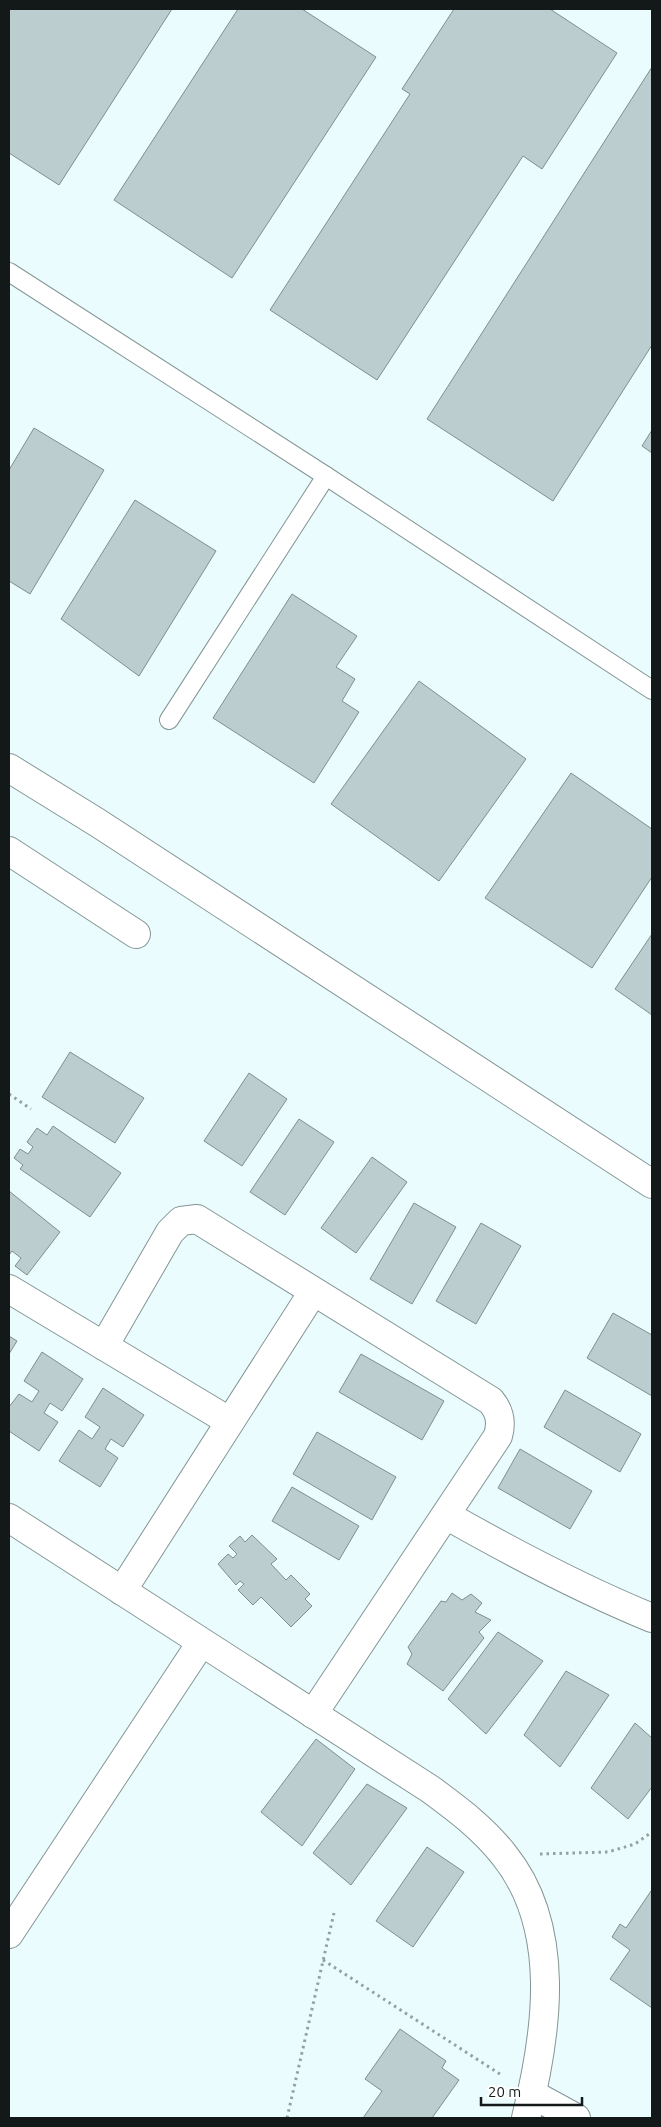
<svg xmlns="http://www.w3.org/2000/svg" width="661" height="2127" font-family="Ubuntu,sans-serif">
<style>
.building{fill:#bbcdce;stroke:#7f8f90}
.lines{fill:none;stroke-linecap:round;stroke-linejoin:round}
.lane-casing{stroke:#849595;stroke-width:20}
.street-casing{stroke:#849595;stroke-width:30}
.path{stroke:#93a1a1;stroke-width:3;stroke-dasharray:2.5 4;stroke-linecap:butt}
.lane{stroke:#fff;stroke-width:18}
.street{stroke:#fff;stroke-width:28}
</style>
<rect width="100%" height="100%" fill="#eafcfd"/>
<g class="building">
<path d="M9,9H172L59,185L9,153Z"/>
<path d="M238,9H302L376,57L232,278L114,200Z"/>
<path d="M454,9H550L617,53L542,169L523,156L377,380L270,310L410,94L402,89Z"/>
<path d="M652,67V345L553,501L427,419Z"/>
<path d="M34,428L104,470L30,594L9,581V470Z"/>
<path d="M652,430V453L642,446Z"/>
<path d="M135,500L216,551L139,676L61,619Z"/>
<path d="M292,594L357,636L336,667L355,679L342,701L359,712L314,783L213,718Z"/>
<path d="M419,681L526,759L439,881L331,804Z"/>
<path d="M571,773L652,829V877L592,968L485,898Z"/>
<path d="M652,934V1015L615,989Z"/>
<path d="M70,1052L144,1098L115,1143L42,1097Z"/>
<path d="M249,1073L287,1099L242,1166L204,1141Z"/>
<path d="M299,1119L334,1142L285,1215L250,1192Z"/>
<path d="M53,1126L121,1173L90,1217L20,1169L23,1165L14,1158L20,1149L28,1154L33,1147L27,1142L37,1128L47,1135Z"/>
<path d="M372,1157L407,1182L356,1253L321,1228Z"/>
<path d="M9,1191L60,1232L27,1275L15,1266L21,1258L12,1251L9,1255Z"/>
<path d="M414,1203L456,1227L412,1304L370,1279Z"/>
<path d="M481,1223L521,1246L476,1324L436,1301Z"/>
<path d="M613,1313L652,1335V1396L587,1358Z"/>
<path d="M9,1336L17,1341L9,1354Z"/>
<path d="M42,1352L83,1379L62,1411L50,1403L44,1413L58,1422L39,1451L9,1431V1407L19,1394L32,1402L39,1391L24,1381Z"/>
<path d="M361,1354L444,1401L422,1440L339,1392Z"/>
<path d="M103,1388L144,1415L123,1447L111,1439L105,1449L118,1458L100,1487L59,1461L79,1430L92,1439L100,1427L85,1417Z"/>
<path d="M565,1390L641,1434L620,1472L544,1427Z"/>
<path d="M317,1432L396,1477L372,1520L293,1474Z"/>
<path d="M520,1449L592,1491L570,1529L498,1488Z"/>
<path d="M292,1487L359,1526L339,1560L272,1521Z"/>
<path d="M252,1535L277,1559L271,1564L286,1580L291,1575L310,1594L305,1599L312,1606L291,1627L261,1597L253,1605L238,1590L244,1584L240,1581L236,1585L218,1564L228,1554L233,1558L237,1554L229,1546L240,1536L245,1542Z"/>
<path d="M452,1593L462,1600L471,1594L482,1603L475,1612L491,1620L479,1632L484,1638L443,1691L407,1664L412,1654L408,1647L441,1601L446,1602Z"/>
<path d="M498,1632L543,1661L486,1734L448,1699Z"/>
<path d="M566,1671L609,1695L560,1767L524,1735Z"/>
<path d="M635,1723L652,1738V1787L628,1819L591,1788Z"/>
<path d="M316,1739L355,1769L302,1846L261,1812Z"/>
<path d="M367,1784L407,1808L351,1885L313,1853Z"/>
<path d="M427,1847L464,1872L413,1947L376,1921Z"/>
<path d="M651,1891L652,1893V2008L610,1979L630,1950L612,1937L620,1924L626,1928Z"/>
<path d="M400,2029L446,2061L442,2068L459,2080L432,2118H363L382,2091L365,2079Z"/>
</g>
<g class="lines">
<g class="lane-casing">
<g id="lane">
<path d="M9,272L326,476L652,690"/>
<path d="M169,720L326,476"/>
</g>
</g>
<g class="street-casing">
<g id="street">
<path d="M9,768L98,823L652,1184"/>
<path d="M9,851L136,934"/>
<path d="M9,1289L229,1421"/>
<path d="M104,1346L170,1232L181,1221L197,1219L491,1401C500,1412 502,1422 498,1436L313,1714"/>
<path d="M446,1515C513,1553 581,1589 652,1618"/>
<path d="M9,1518L430,1789C457,1809 483,1828 504,1855C563,1928 547,2034 526,2118"/>
<path d="M122,1591L313,1292"/>
<path d="M9,1934L201,1643"/>
<path d="M532,2094L576,2118"/>
</g>
</g>
<g class="path">
<path d="M9,1094L31,1109"/>
<path d="M540,1854L608,1852L635,1844L652,1832"/>
<path d="M323,1960L503,2076"/>
<path d="M287,2118L334,1913"/>
</g>
<use href="#lane" class="lane"/>
<use href="#street" class="street"/>
</g>
<rect width="661" height="2127" fill="none" stroke="#131919" stroke-width="20"/>
<path d="M481 2097v8h101v-8" fill="none" stroke="#131919" stroke-width="2.5"/>
<text x="488" y="2097" font-size="15" fill="#131919" stroke="#ffffff" stroke-width="4" paint-order="stroke">20 m</text>
</svg>
